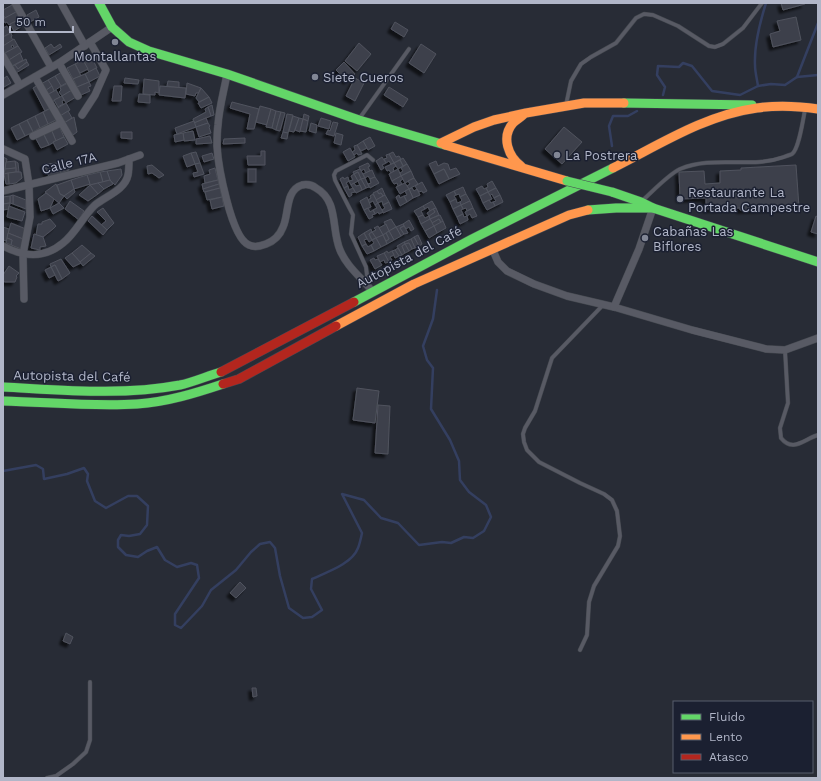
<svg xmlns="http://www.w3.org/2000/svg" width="821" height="781" font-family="'Work Sans',sans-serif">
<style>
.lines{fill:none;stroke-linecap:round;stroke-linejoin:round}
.stream{stroke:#343f60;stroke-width:2.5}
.building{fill:#3e414b;stroke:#50535e;filter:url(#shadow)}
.lane-casing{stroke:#454950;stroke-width:4.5}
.street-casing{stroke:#454950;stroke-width:8}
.fast-casing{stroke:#454953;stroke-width:10}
.slow-casing{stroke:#454953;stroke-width:10}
.jam-casing{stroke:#454953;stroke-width:10}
.lane{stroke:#585a64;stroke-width:3.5}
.street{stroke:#585a64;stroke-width:7}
.fast{stroke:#63d668;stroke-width:9}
.slow{stroke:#ff974d;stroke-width:9}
.jam{stroke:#b3261e;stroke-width:9}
.fast-bridge-casing{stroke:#454953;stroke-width:10;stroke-linecap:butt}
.fast-bridge{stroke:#63d668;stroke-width:9}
.poi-dot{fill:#818695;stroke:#1b2031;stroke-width:1.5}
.labels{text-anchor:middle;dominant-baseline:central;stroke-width:3;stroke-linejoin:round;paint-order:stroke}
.poi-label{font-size:13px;fill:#b1b6c8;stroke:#1b2031;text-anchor:start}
.street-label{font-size:13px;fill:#b1b6c8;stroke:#1b2031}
</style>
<defs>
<filter id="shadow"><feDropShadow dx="-3.5" dy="3.5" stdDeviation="1" flood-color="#0009"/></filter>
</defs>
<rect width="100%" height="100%" fill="#282c36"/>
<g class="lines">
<g class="stream">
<path d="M797,77L818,23"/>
<path d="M758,86C757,79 755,72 755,65C754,44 760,22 766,3"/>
<path d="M663,95L665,87L657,75L658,66L679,67L683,63L692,66L712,91L740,95L758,86L771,84L785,85L797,77L818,75"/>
<path d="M612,146L609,126L613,116H628L637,111"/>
<path d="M3,471L36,465L43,469L44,479L67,474L84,468L88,474L87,481L95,501L106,508L128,496H137L148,506L147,525L140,534L129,536L121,535L118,540V547L126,555L138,557L147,551L157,547L165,560L177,567L191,563L197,565L199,578L175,614V625L181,628L202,606L211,590L236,570L251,552L260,544L270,542L275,548L280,576L289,608L303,618L312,617L322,610L311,589L312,579C327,572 352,564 358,548C360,543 361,538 362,533L342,494L364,500L381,518L398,523L419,545L442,542L451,543L464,537L473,538L484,531L491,517L486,505L469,492L460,480L459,461L450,440L431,409L433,368L427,360L423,346L433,319L437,290"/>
</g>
</g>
<g class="building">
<path d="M781,3H805V4L783,10Z"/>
<path d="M12,5L16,12L5,18L4,16L3,17V10Z"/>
<path d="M36,10L39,17L30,22L27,15Z"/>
<path d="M16,12L20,19L9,25L7,22L5,23L3,19Z"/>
<path d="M796,17L801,40L773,47L770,34L780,31L777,21Z"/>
<path d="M20,19L24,25L14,31L10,24Z"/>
<path d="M395,22L408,30L404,37L391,29Z"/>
<path d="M7,26L10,33L3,37V28Z"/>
<path d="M11,33L12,36L11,37L13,40L3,46V37Z"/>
<path d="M14,39L18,46L14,48L13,45L11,46L13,49L5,53L3,50V46Z"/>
<path d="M359,43L371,54L357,71L345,61Z"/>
<path d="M51,44L54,48L60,44L62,47L49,55L45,48Z"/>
<path d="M421,44L436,54L424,73L409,63Z"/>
<path d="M18,46L22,52L9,60L5,53Z"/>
<path d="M20,53L23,60L12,66L9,60Z"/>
<path d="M91,56L97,68L89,72L83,60Z"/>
<path d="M26,59L27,62L18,69L15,65Z"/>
<path d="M83,60L88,69L80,73L75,64Z"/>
<path d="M27,62L29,65L16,73L12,66L15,65L18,69Z"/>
<path d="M344,62L355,74L347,81L336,70Z"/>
<path d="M75,64L81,76L73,79L67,68Z"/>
<path d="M96,68L100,76L89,82L85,74Z"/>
<path d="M62,72L68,82L61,86L55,76Z"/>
<path d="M85,74L89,82L77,87L73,79Z"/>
<path d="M7,76L11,83L4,87L3,79Z"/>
<path d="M55,76L61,86L54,91L48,80Z"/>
<path d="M125,78L139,80L138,84L124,83Z"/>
<path d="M355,78L364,83L355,101L346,96Z"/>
<path d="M144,79L159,81V93L155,92V95L143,94Z"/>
<path d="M48,80L52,86L45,91L41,84Z"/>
<path d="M168,81L179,82V88L167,86Z"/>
<path d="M89,82L91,86L88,87L90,91L81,95L77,87Z"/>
<path d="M68,83L72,90L62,96L59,92L61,90L60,87Z"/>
<path d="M187,83L201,88L199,93H196L195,96L186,94Z"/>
<path d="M38,85L51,108L45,111L33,88Z"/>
<path d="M52,86L54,91L47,95L45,91Z"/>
<path d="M114,86H122L121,101H112Z"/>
<path d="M160,86L186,88L185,98L159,95Z"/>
<path d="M389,87L408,99L403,107L384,95Z"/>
<path d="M201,88L209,97L199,102L196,98Z"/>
<path d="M56,90L60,97L52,102L47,95Z"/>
<path d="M72,90L76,97L66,103L62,96Z"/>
<path d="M139,94L150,95V103L138,102Z"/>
<path d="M62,96L64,100L62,101L63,104L58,107L54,100Z"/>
<path d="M209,97L212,103L201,108L198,103Z"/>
<path d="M232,102L259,109L254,129H247L250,114L230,108Z"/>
<path d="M66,103L70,110L60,116L56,109Z"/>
<path d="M212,105L214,115L211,116L208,107Z"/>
<path d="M260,106L271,109L267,125L256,122Z"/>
<path d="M208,107L211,116L194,123L193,119L206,112L205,109Z"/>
<path d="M51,108L56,120L48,124L43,112Z"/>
<path d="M271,109L276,111L272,128L266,127Z"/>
<path d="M68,111L72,118L64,123L60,116Z"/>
<path d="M276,111L281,112L276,130L272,128Z"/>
<path d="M43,112L48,124L40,128L35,116Z"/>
<path d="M281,112L285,113L280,131L276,130Z"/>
<path d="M287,114L293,115L288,133L283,132Z"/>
<path d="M304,114L309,116L308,121L303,119Z"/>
<path d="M35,116L40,128L33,132L27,120Z"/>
<path d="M293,116L299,118L294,132L289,131Z"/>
<path d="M74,117L77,132L73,135L64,123Z"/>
<path d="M206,118L208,123L196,127L194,123Z"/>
<path d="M299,118L303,119L300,132L295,130Z"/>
<path d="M321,118L331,121L329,129L318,126Z"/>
<path d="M303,119L308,121L306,132L300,131Z"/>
<path d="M27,120L33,132L25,136L19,124Z"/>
<path d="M194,121L196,127L177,134L175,128Z"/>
<path d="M333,122L338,123L334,136L326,134L328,130L330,131Z"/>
<path d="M208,123L210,126L209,127L211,133L199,137L196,127Z"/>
<path d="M311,123L317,125L316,133L309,131Z"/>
<path d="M19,124L25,136L17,140L11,128Z"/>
<path d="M59,125L64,137L56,141L51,129Z"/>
<path d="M564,127L582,142L562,164L545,149Z"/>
<path d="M51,129L56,141L49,145L43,133Z"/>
<path d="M193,131L195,140L184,141L183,133Z"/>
<path d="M121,132H132V139L121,138Z"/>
<path d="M283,132L288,133L287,139L281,138Z"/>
<path d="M43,133L49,145L41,148L35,137Z"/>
<path d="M183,133L184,140L175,142L174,135Z"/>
<path d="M336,133L343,135L341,145L334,143Z"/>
<path d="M210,136L212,143L196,144V139Z"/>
<path d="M64,137L68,144L57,150L53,142Z"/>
<path d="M370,137L375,146L368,150L363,141Z"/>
<path d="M245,138V143L223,144L224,139Z"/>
<path d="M363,141L367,148L361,151L357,145Z"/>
<path d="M357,145L362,154L358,155L357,153L354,155L352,152L355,150L354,146Z"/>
<path d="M350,148L355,157L348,161L343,152Z"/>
<path d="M261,151H265V165H248L247,156H261Z"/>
<path d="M196,152L200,163L195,164L191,153Z"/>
<path d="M393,152L396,157L399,156L401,159L394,163L389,154Z"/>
<path d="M191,153L195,164L187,167L183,156Z"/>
<path d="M212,153L214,159L204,162L202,156Z"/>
<path d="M389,154L394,163L391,164L389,161L386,163L384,159L387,158L386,155Z"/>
<path d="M3,157L7,159L4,174H3Z"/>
<path d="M382,157L386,163L382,165L384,168L381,170L376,161Z"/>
<path d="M403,158L407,164L403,166L400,160Z"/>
<path d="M400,160L403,166L398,169L394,163Z"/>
<path d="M15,161L18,163L19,172H16Z"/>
<path d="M15,161L16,168L5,169L6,162Z"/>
<path d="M436,161L438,166L444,163L448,164L450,170L456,168L460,174L449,179L444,169L434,174L429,164Z"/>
<path d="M59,163H68L69,170L61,173Z"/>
<path d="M59,163L61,173L49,177L44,164Z"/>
<path d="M200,163L204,174L194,177L193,173L198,172L195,164Z"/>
<path d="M368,163L370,166L368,167L370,171L366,173L364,169L361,171L359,167Z"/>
<path d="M394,163L396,166L393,168L394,171L391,173L389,170L387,171L385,167Z"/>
<path d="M407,164L411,171L401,176L400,173L403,171L401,168Z"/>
<path d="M152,165L164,175L159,178L152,173L148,174L147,166Z"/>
<path d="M796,165L799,207L740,210V208L706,209V198L680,199L679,172L704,171L705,184L720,183V171L741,170V168Z"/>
<path d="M16,168V172L4,174L5,169Z"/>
<path d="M215,168L218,180L205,183L204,176L210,174L209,170Z"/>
<path d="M121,169L122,175L115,185L110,180L107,171Z"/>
<rect x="248" y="169" width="8" height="13"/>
<path d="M360,169L365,178L361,179L358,172L354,174L353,172Z"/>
<path d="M398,169L401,176L392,181L389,174Z"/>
<path d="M444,169L449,179L439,184L434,174Z"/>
<path d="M372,170L375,177L370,179L368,176L365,178L363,174Z"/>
<path d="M107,171L110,180L103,182L100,172Z"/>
<path d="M411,171L414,178L405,183L401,176Z"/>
<path d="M16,172H21L22,178L16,183L9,184L8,173Z"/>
<path d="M100,172L103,182L90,185L87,175Z"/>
<path d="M358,172L361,179L358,181L354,174Z"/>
<path d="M8,173L9,184H6L4,174Z"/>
<path d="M354,174L358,181L351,185L349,181L353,180L351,176Z"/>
<path d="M87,175L90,184L74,189L71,180Z"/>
<path d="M401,176L403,179L400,181L402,184L398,186L397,183L394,184L392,181Z"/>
<path d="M343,177L344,179L348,177L349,181L346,183L348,186L344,188L340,179Z"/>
<path d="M375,177L379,183L370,188L368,184L371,183L370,179Z"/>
<path d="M365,178L369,187L366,188L361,179Z"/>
<path d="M414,178L418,184L409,189L407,186L410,184L408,181Z"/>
<path d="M361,179L366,188L362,190L358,181Z"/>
<path d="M71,180L74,189L64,196L60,194L57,185Z"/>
<path d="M110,180L113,184L104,189L98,183Z"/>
<path d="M218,180L219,184L203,189L202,184Z"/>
<path d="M492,181L496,188L488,192L486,188L488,187L487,184Z"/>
<path d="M422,182L427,191L423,193L422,191L419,192L415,186Z"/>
<path d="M98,183L104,189L98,194L90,185Z"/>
<path d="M354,183L356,186L360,185L362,190L356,193L351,185Z"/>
<path d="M405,183L409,189L400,194L396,187Z"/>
<path d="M56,184L60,194L64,196L59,203L45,192Z"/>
<path d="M219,184L220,188L204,192L203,189Z"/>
<path d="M90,185L98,194L88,201L79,195Z"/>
<path d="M348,186L349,190L353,188L355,192L351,193L352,195L349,197L344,188Z"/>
<path d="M482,186L484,189L486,188L488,192L480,196L476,189Z"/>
<path d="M463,187L466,194L460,197L459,194L456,195L454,191Z"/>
<path d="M220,188L222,197L207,200L205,192Z"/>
<path d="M382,188L385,195L383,196L381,193L379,194L377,191Z"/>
<path d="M412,188L414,191L417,189L420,195L413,198L409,189Z"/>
<path d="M496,188L500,195L494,198L492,194L490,196L488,192Z"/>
<path d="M74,189L75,192L67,199L64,196Z"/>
<path d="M409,189L413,198L407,202L404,196L407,195L405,191Z"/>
<path d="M377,191L379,194L381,193L383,196L376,200L373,193Z"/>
<path d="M454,191L456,195L454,196L456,199L450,202L446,195Z"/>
<path d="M488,192L492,199L483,203L480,196Z"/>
<path d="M46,193L54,199L50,208L41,211L38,199Z"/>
<path d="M373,194L378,203L375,205L373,201L369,203L368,200L371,198L370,196Z"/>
<path d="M466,194L470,201L461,205L460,202L462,200L460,197Z"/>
<path d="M13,195L26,200V209L13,204Z"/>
<path d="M13,195V204L10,203V196Z"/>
<path d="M385,195L389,202L383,205L382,201L378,203L376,200Z"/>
<path d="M399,195L400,198L404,196L407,202L400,206L396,197Z"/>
<path d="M500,195L503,202L495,206L493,202L496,201L494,198Z"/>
<path d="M10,196V203L3,204V197Z"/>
<path d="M222,197L224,206L212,209L210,200Z"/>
<path d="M367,197L371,207L364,210L360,201Z"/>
<path d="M456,199L457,203L460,202L461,205L453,209L450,202Z"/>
<path d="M489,200L491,203L493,202L495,206L487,210L483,203Z"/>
<path d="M70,201L84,211L79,220L65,209Z"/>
<path d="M432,201L436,208L430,211L428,207L425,209L423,206Z"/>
<path d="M470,201L473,208L467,211L466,208L463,209L461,205Z"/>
<path d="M389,202L392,209L383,213L382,210L385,208L383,205Z"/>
<path d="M10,203L9,209L3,210V204Z"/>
<path d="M59,203L64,208L53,214L50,208Z"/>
<path d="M378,203L383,212L379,214L378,212L375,214L373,210L377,208L375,205Z"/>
<path d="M461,205L463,209L461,210L463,214L457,217L453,209Z"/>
<path d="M9,206L25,212L22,221L7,217Z"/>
<path d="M423,206L425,209L421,211L423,215L418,217L414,211Z"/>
<path d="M103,208L114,223L107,230L101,225L106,221L97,212Z"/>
<path d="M368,208L370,212L373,210L375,214L372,215L373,217L369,219L364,210Z"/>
<path d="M436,208L439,215L430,219L429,216L435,212L433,209Z"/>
<path d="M473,208L477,216L472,218L470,214L467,216L465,212Z"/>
<path d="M433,209L435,212L429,216L427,213Z"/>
<path d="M463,214L464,217L467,216L468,220L460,224L457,217Z"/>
<path d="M423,215L425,218L429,216L430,219L421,224L418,217Z"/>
<path d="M440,215L443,221L441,223L439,219L432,223L430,219Z"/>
<path d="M92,216L107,230L103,235L88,221Z"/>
<path d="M816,216L818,217V234L811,232Z"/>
<path d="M50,219L56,226L53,229L43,237L36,235L38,224H42V222Z"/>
<path d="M391,219L396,227L389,231L384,222Z"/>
<path d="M430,219L434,226L425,231L421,224Z"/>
<path d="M439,219L441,223L434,226L432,223Z"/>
<path d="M409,220L414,229L411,231L409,227L406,229L403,224Z"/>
<path d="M443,221L446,228L437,233L434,226Z"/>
<path d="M11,223L26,229L23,239L8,233Z"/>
<path d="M386,224L389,231L383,235L379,228Z"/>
<path d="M403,224L404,226L400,228L404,234L401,236L396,227Z"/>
<path d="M378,226L383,235L376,238L372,232L376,230L374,228Z"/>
<path d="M404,226L408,233L404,234L400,228Z"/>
<path d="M434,226L437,233L429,238L425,231Z"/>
<path d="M3,227L9,229L7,241L3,240Z"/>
<path d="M396,227L401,236L394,240L389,231Z"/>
<path d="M371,229L372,232L369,234L372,240L369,242L364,233Z"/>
<path d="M389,231L394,240L387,244L386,241L389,239L386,233Z"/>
<path d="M372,232L376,238L372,240L369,234Z"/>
<path d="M8,233L23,239L21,249L11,245L12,240L7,238Z"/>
<path d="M364,233L367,239L364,240L366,244L362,246L358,237Z"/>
<path d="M386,233L389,239L386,241L383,235Z"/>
<path d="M34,234L43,237L46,246L40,247V250L31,248Z"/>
<path d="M383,235L387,244L381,247L376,238Z"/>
<path d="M418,235L422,244L419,246L414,237Z"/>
<path d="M414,237L419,246L415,248L411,239Z"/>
<path d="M7,238L12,240L11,245L6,243Z"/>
<path d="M376,238L381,247L374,251L371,245L374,243L372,240Z"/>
<path d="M411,239L415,248L412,249L409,243L405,244L404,242Z"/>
<path d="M404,242L405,244L402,246L405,253L402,255L397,246Z"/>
<path d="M409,243L412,249L409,251L405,244Z"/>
<path d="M366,244L368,247L371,245L374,251L367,254L362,246Z"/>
<path d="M405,244L409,251L405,253L402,246Z"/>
<path d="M82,245L91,253L80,262L72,253Z"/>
<path d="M398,248L402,255L399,256L395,250Z"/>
<path d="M395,250L399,256L395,258L392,251Z"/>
<path d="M387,251L388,253L392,251L394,255L390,257L392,260L389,262L384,253Z"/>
<path d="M72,253L81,263L73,267L65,258Z"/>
<path d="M91,253L95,256L83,266L80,262Z"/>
<path d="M384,253L389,262L385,263L384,260L380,262L377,256Z"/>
<path d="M374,258L375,260L378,259L382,265L375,269L370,260Z"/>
<path d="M61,259L70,273L62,279L55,265L51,267L50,264Z"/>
<path d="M55,265L62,279L58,281L51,267Z"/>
<path d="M9,266L19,273L16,276L17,277L15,282H5L3,281V275Z"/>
<path d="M51,267L55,275L49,278L45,270Z"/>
<path d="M357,388L379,391L375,423L353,420Z"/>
<path d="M378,405L390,406L388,454L375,453Z"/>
<path d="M240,582L246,588L236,598L230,593Z"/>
<path d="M66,633L73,637L70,644L63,641Z"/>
<path d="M252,688H256L257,696L253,697Z"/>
</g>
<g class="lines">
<g class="lane-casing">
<g id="lane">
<path d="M566,105L571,81L581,64L591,57L616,43L636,18L644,14L653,15L678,26L709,46L715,47L723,44L743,28L762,3"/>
<path d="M359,119L409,49"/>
<path d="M643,200C653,191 669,174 680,169C714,155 750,169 784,157C786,156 790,155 792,154C799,149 803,119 805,110"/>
<path d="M368,284L366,267L351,234L353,215L335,180L334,175L336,171L367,155L373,160"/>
<path d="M785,350L788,403L780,428L781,438C793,453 804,439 818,435"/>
<path d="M580,650L587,635L589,602L594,586L618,546L620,536L617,511L612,500L604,494L580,483L539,462L527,450L524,442L523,434L525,428L535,411L552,358L603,305"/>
<path d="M47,778L56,776L73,764L86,752L90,740V682"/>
</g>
</g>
<g class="street-casing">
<g id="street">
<path d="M15,3L51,67"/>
<path d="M61,3L85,46"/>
<path d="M3,56L20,85"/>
<path d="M59,63L78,96"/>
<path d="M227,74C224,91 219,108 218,125C217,132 217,139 217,146C218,165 231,238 249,245C255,248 261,246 266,244C274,241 280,235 283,227C289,215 285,190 302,185C307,184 312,185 316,188C339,201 331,229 340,250C347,267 361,277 372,291"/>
<path d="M35,77L72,141"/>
<path d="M3,95L59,63L112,27"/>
<path d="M82,115L95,95L106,70L90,42"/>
<path d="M33,136L61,123"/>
<path d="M3,149L25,159L29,185L30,217L23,254L24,299"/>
<path d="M3,191L118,163L140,155"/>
<path d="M3,246C24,257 44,259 63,243C76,233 83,216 95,205C106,196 125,190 128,175C129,170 129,164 129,159"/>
<path d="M492,248L498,262L507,271L534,284L567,296L614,307L692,330L766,349L785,350L818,338"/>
<path d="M614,307L639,249L653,208"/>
</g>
</g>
<g class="fast-casing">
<g id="fast">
<path d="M99,3L112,27L129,42L149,51L227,74L359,120L445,145"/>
<path d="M624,103L752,105"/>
<path d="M612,192L641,202L653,208"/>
<path d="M588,210L616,208H653L818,262"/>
<path d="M354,302L472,239L613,168"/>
<path d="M3,387C62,390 122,396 180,385C194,382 207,376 221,372"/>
<path d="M3,401C47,402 93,407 137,404C167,402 196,393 223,384"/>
</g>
</g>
<g class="slow-casing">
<g id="slow">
<path d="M441,143L474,127L494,120L526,113L584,103H624"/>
<path d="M445,145L567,181"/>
<path d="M521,166C508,156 501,137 513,123C516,120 520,118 523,115"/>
<path d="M613,168C659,145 705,115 757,108C777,105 798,106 818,109"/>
<path d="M336,326L414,284L569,215L588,210"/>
</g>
</g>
<g class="jam-casing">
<g id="jam">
<path d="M221,372L354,302"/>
<path d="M223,384L239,379L336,326"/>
</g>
</g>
<use href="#lane" class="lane"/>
<use href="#street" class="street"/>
<use href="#fast" class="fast"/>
<use href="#slow" class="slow"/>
<use href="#jam" class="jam"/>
<g class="fast-bridge-casing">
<path id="fast-bridge" d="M567,181L612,192"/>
</g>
<use href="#fast-bridge" class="fast-bridge"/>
</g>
<g class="poi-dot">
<circle cx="115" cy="42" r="4"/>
<circle cx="315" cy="77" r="4"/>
<circle cx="557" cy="155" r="4"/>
<circle cx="680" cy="199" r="4"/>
<circle cx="645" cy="238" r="4"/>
</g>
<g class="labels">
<g class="poi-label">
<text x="115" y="56" text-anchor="middle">Montallantas</text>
<text x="323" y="77">Siete Cueros</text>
<text x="565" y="155">La Postrera</text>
<text x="688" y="192">Restaurante La<tspan x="688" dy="15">Portada Campestre</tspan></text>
<text x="653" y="231">Cabañas Las<tspan x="653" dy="15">Biflores</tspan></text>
</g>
<g class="street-label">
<text transform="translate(69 163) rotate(-14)">Calle 17A</text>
<text transform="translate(409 257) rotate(-28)">Autopista del Café</text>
<text transform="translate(72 376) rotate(1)">Autopista del Café</text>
</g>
</g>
<rect width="821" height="781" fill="none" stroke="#b1b6c8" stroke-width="8"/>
<rect x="673" y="701" width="140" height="72" fill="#1b2031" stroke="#575c6d"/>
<rect x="681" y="714" width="20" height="6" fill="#63d668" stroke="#575c6d"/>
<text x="709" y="721" font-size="12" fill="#b1b6c8">Fluido</text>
<rect x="681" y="734" width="20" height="6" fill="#ff974d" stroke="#575c6d"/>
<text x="709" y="741" font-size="12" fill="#b1b6c8">Lento</text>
<rect x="681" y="754" width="20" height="6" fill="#b3261e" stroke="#575c6d"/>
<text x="709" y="761" font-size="12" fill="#b1b6c8">Atasco</text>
<path d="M10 26v6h63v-6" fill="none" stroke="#b1b6c8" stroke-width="2"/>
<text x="16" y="26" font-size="12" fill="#b1b6c8" stroke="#1b2031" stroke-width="3" paint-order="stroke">50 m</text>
</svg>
